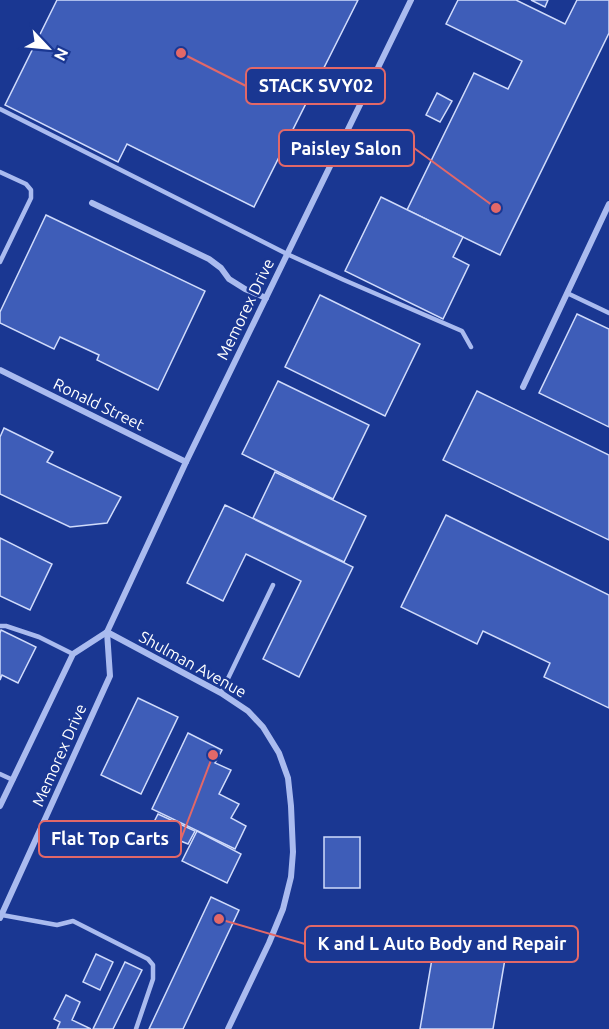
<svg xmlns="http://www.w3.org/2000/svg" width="609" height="1029" font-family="Ubuntu,sans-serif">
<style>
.building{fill:#3e5db8;stroke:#d0dbfb;stroke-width:1.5}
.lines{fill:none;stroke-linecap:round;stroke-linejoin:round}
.lane{stroke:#aabbef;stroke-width:4.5}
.street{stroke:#aabbef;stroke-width:6}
.labels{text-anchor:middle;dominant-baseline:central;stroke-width:5;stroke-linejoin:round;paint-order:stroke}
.street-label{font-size:16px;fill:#fff;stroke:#1a3792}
.leader{fill:none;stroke:#e26868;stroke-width:2}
.callout-dot{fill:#e26868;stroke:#1a3792;stroke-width:2}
.callout{fill:#1a3792;stroke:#e26868;stroke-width:2}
.callout-label{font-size:18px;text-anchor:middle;font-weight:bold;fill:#fff}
</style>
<rect width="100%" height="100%" fill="#1a3792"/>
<g class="building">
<path d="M57,0H358L254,207L127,144L118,162L5,105Z"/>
<path d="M458,0H516L565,24L577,0H609V33L500,255L407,210L474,73L508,89L522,61L446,24Z"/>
<path d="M531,0H548L545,7Z"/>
<path d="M437,93L452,101L440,122L426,115Z"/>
<path d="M381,197L463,237L453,257L469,265L443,319L345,271Z"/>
<path d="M46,215L205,291L158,390L97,360L99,355L60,337L54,349L0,323V312Z"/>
<path d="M320,295L420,344L385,416L285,367Z"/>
<path d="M577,314L609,329V427L539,393Z"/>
<path d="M278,381L369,425L333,499L242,454Z"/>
<path d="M477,391L609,455V540L443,460Z"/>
<path d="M4,428L53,452L47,462L121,497L107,523L70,527L0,494V437Z"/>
<path d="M275,472L366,516L344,562L253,518Z"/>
<path d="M225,505L353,567L299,677L263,659L301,581L246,554L223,601L187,583Z"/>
<path d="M446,515L609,595V708L544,677L550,663L483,631L477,644L401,607Z"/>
<path d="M0,538L52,564L30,610L0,596Z"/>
<path d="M1,630L36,647L18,683L2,675L0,680V633Z"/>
<path d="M138,698L178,717L141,794L101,775Z"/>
<path d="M188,733L222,750L215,763L231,770L219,794L239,804L231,818L246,826L235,849L152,809Z"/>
<path d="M158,814L195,831L188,844L166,835L165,839L155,843L149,832Z"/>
<path d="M197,831L241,854L227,883L182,861Z"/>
<rect x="324" y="837" width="36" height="51"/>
<path d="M211,897L239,910L183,1029H149Z"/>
<path d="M434,947L505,959L493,1029H420Z"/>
<path d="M96,954L113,962L100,990L83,982Z"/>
<path d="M125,962L142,970L113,1029H93Z"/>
<path d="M66,995L80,1002L72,1020L91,1029H57L60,1022L54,1019Z"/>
</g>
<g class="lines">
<g class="lane">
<path d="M0,109L287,254L344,280L462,331L471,347"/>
<path d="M0,172L26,184L31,190V198L0,262"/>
<path d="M567,293L609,313"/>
<path d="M0,626H6L39,637L73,654"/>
<path d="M221,693L273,585"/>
<path d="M0,774L13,780"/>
<path d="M2,915L57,925L73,921L148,959L153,965V979L136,1029"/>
</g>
<g class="street">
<path d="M92,203L209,259L221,268L229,279L245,289L266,298"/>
<path d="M0,370L186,462"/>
<path d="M523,387L609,204"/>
<path d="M107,632L221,693L248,711L263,727L279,753L288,778L291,806L293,852L291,877L283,909L269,943L228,1029"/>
<path d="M0,806L73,654L107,632"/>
<path d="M0,918L110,676L107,632L186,462L411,0"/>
</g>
</g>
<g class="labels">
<g class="street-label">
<text transform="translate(245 309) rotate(-64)">Memorex Drive</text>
<text transform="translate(99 404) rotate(26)">Ronald Street</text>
<text transform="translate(193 664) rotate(29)">Shulman Avenue</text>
<text transform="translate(59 755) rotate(-66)">Memorex Drive</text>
</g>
</g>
<path class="leader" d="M181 53L246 86M496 208L414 148M213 755L181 839M219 919L305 944"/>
<g class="callout-dot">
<circle cx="181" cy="53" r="6"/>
<circle cx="496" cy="208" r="6"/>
<circle cx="213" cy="755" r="6"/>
<circle cx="219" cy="919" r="6"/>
</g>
<g class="callout">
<rect x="246" y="68" width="139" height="36" rx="6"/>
<rect x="279" y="130" width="135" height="36" rx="6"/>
<rect x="39" y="821" width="142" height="36" rx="6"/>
<rect x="305" y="926" width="273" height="36" rx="6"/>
</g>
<g class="callout-label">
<text x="316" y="92">STACK SVY02</text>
<text x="346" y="155">Paisley Salon</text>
<text x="110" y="845">Flat Top Carts</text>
<text x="442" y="950">K and L Auto Body and Repair</text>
</g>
<g transform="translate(48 48) rotate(116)" stroke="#1a3792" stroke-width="4.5" paint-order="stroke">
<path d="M0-4.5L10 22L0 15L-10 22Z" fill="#ffffff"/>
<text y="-9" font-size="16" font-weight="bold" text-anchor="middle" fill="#ffffff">N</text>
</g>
</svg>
